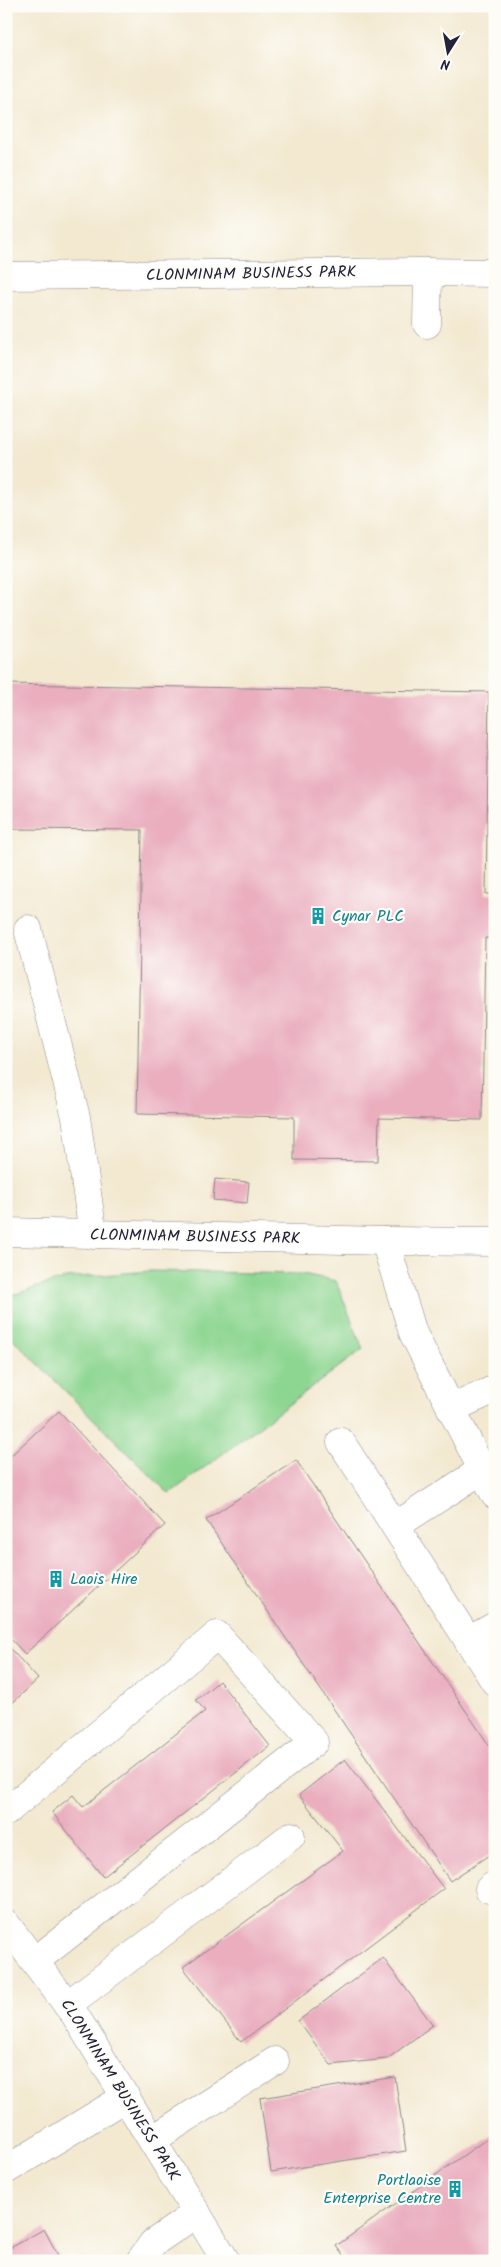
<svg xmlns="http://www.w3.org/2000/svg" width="501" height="2267" font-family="Kalam,sans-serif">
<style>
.green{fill:#8dd691;stroke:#587c66}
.building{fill:#eaaebf}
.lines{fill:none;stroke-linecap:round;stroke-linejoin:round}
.minor-casing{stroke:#8a8686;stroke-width:29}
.minor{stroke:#fff;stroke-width:28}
.labels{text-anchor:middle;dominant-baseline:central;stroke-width:4.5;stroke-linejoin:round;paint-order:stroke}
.street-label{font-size:16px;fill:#22223b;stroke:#fdfcf7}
.culture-label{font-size:16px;fill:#0d838f;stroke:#fdfcf7;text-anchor:start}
</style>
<rect width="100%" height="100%" fill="#fdfcf7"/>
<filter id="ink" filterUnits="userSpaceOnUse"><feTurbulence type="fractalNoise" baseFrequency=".02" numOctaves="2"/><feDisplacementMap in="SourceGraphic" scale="10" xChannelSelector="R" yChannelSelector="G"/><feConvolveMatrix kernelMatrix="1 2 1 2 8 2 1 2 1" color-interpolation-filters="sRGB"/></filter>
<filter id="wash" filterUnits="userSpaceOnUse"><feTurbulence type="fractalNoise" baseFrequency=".0096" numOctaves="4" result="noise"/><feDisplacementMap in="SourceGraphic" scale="20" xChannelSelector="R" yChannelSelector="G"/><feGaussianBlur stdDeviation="1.12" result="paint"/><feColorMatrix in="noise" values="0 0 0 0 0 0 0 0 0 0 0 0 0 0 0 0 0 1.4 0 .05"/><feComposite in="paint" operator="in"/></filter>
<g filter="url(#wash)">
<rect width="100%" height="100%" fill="#f3e9d1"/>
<path class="green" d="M150,1271L303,1274L336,1281L363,1349L169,1494L6,1332V1297L66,1278Z"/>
<g id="blocks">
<g class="building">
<path d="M6,684L489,692L486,894H495V939L485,938L482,1120L379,1118L378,1161L294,1160V1117L137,1114L142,830L6,829Z"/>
<path d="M215,1179L249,1182L247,1203L213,1200Z"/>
<path d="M59,1411L165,1525L25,1654L6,1634V1460Z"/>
<path d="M296,1460L495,1754V1851L450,1881L206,1520Z"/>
<path d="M6,1644L38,1679L6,1709Z"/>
<path d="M219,1681L270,1746L103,1877L52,1812L73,1795L83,1807L205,1711L196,1700Z"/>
<path d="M345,1759L444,1889L241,2042L183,1967L343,1851L299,1795Z"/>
<path d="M383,1958L433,2025L387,2059L331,2065L298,2021Z"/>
<path d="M395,2077L406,2151L271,2172L260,2098Z"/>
<path d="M495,2133V2261H347L336,2246Z"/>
<path d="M44,2229L61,2261H6V2248L7,2250Z"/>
</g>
</g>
</g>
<g filter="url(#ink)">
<use href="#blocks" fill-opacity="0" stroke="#8a8686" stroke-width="1"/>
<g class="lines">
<g class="minor-casing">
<g id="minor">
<path d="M6,276L418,272L495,273"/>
<path d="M427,324L428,272"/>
<path d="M28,929L76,1117L93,1235"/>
<path d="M6,1232L385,1241L495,1242"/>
<path d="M385,1241L413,1333L495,1495"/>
<path d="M451,1409L495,1389"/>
<path d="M341,1442L495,1682"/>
<path d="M395,1526L482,1470"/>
<path d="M468,1641L495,1626"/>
<path d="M6,1812L217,1635L314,1742L35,1961"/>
<path d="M489,1889L495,1885"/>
<path d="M6,1924L75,2015L226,2261"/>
<path d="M67,2005L291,1836"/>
<path d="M152,2140L275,2061"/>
<path d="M6,2170L126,2097"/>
<path d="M140,2261L153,2243L197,2213"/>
</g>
</g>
<use href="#minor" class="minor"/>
</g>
</g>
<defs>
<g id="building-bare" transform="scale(1.35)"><path d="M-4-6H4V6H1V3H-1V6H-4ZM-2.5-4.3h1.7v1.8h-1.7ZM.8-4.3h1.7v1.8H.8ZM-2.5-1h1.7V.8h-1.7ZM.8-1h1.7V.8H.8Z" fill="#0f9aa8" stroke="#fdfcf7" stroke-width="2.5" paint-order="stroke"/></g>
</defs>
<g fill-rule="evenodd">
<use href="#building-bare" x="318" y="916"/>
<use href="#building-bare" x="56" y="1579"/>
<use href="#building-bare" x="455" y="2189"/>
</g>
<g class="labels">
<g class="street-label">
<text transform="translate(251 274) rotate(-1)">CLONMINAM BUSINESS PARK</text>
<text transform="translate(195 1237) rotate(1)">CLONMINAM BUSINESS PARK</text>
<text transform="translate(120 2090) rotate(58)">CLONMINAM BUSINESS PARK</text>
</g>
<g class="culture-label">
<text x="332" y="916">Cynar PLC</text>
<text x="70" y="1579">Laois Hire</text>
<text x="441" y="2180" text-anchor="end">Portlaoise<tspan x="441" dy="18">Enterprise Centre</tspan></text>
</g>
</g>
<rect width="501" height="2267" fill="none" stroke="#fdfcf7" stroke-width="25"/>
<g transform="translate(448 52) rotate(191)" stroke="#fdfcf7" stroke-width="4" paint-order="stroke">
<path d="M0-4L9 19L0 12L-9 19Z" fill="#22223b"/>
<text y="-8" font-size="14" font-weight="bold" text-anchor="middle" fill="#22223b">N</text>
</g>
</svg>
